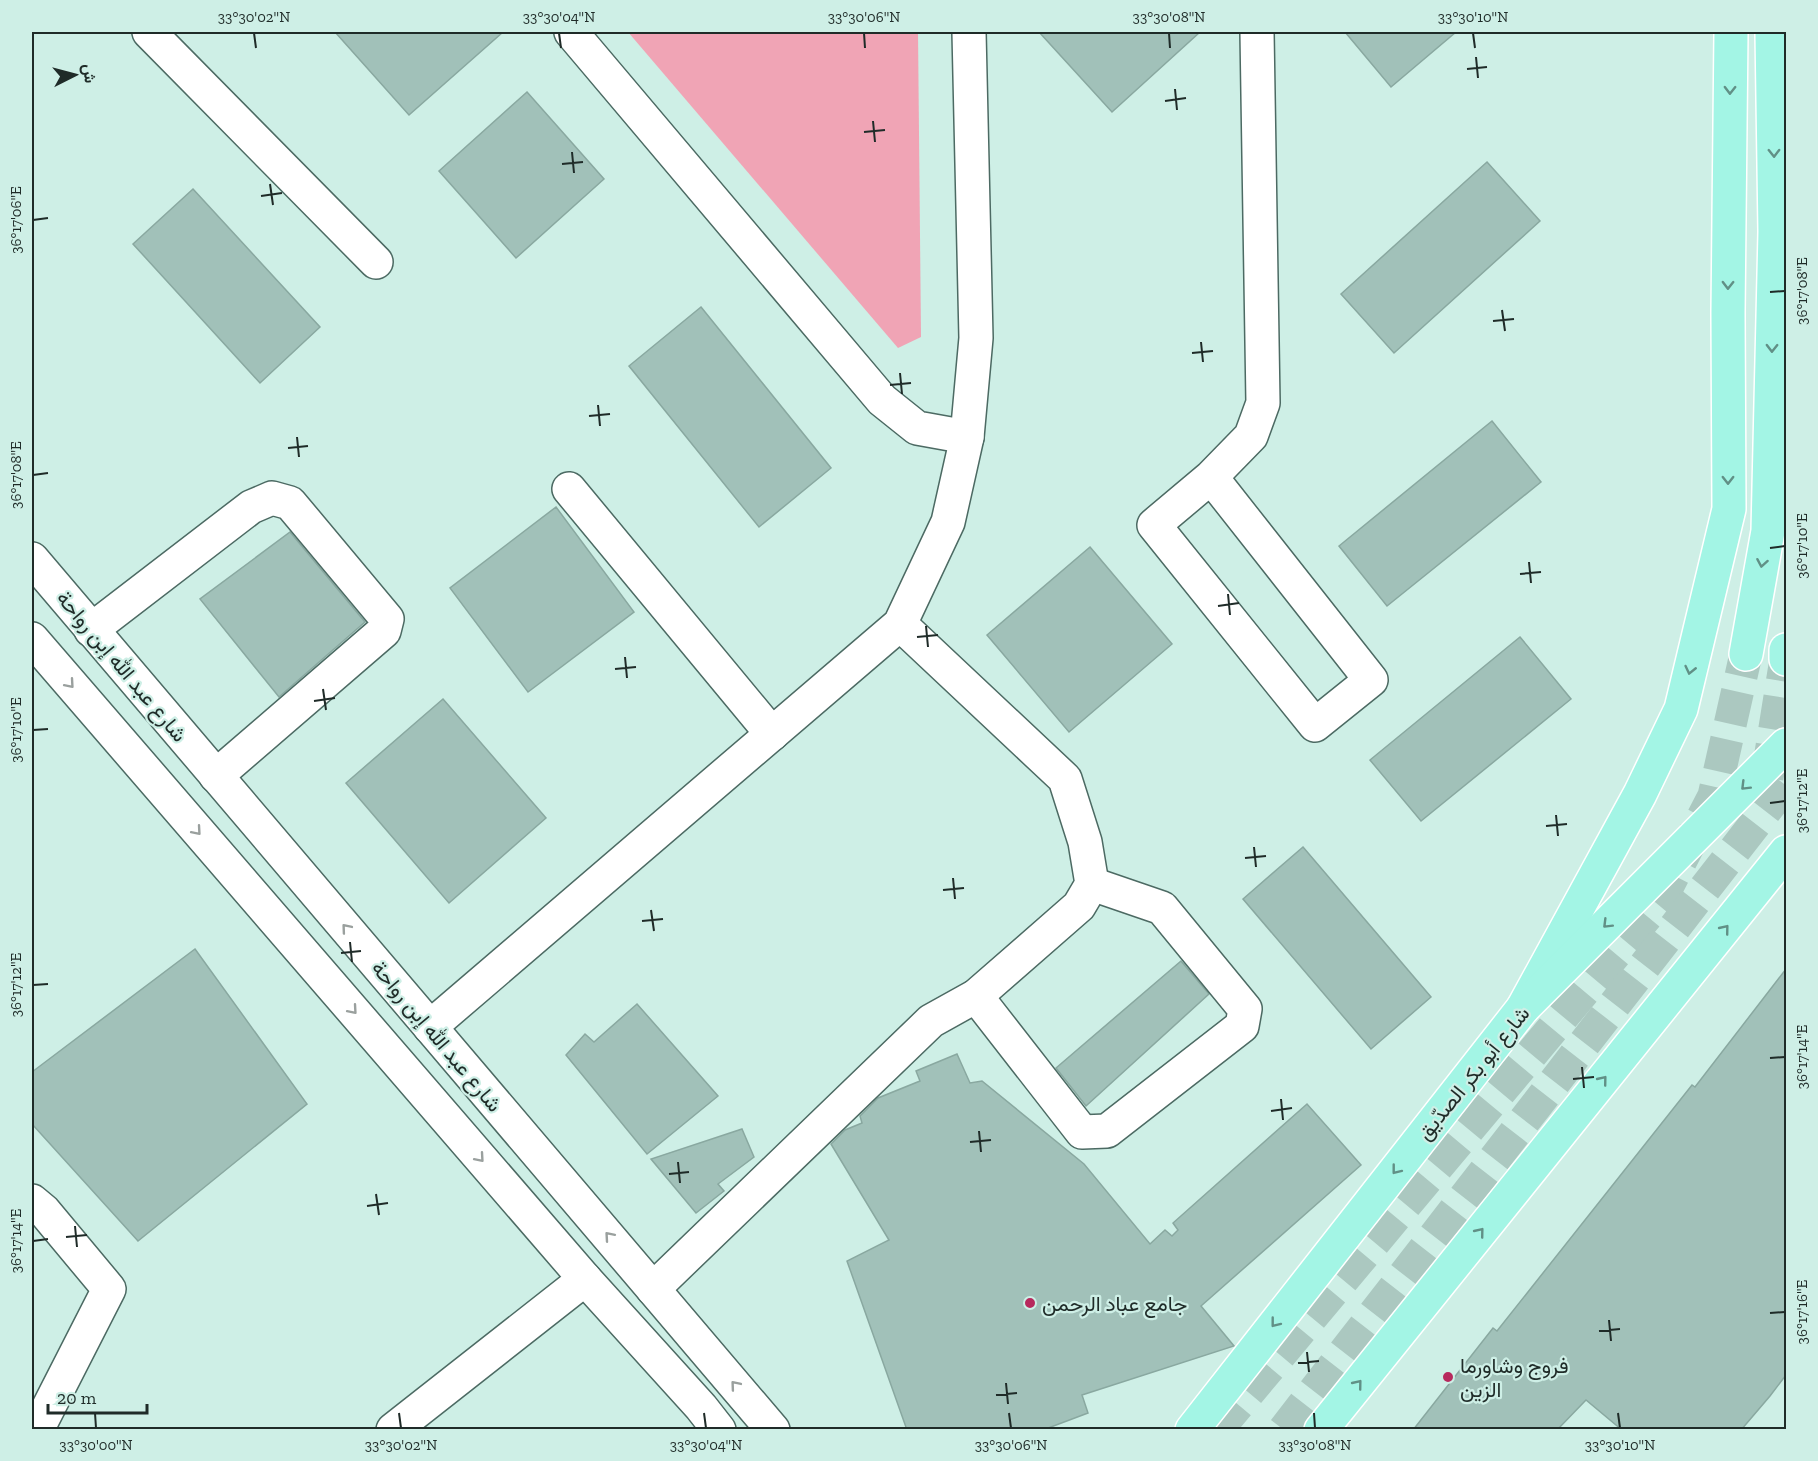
<svg xmlns="http://www.w3.org/2000/svg" width="1818" height="1461" font-family="'Zilla Slab',Vazirmatn,serif">
<style>
.green{fill:#f0a4b5}
.building{fill:#a1c1b9;stroke:#89a8a0;stroke-width:1.5}
.lines{fill:none;stroke-linecap:round;stroke-linejoin:round}
.major-tunnel{stroke:#abc8c0;stroke-width:33;stroke-dasharray:33 16;stroke-linecap:butt}
.minor-casing{stroke:#4c6a63;stroke-width:36}
.major-casing{stroke:#fff;stroke-width:36}
.minor{stroke:#fff;stroke-width:33}
.major{stroke:#a3f5e5;stroke-width:33}
.oneway{stroke:#619086}
.oneway2{stroke:#9aa09e}
.ticks{fill:none;stroke:#1f2b28;stroke-width:2}
.poi-dot{fill:#b7295d;stroke:#ceefe6;stroke-width:2}
.labels{text-anchor:middle;dominant-baseline:central;stroke-width:4.5;stroke-linejoin:round;paint-order:stroke}
.street-label{font-size:21px;fill:#1f2b28;stroke:#ceefe6}
.poi-label{font-size:21px;fill:#1f2b28;stroke:#ceefe6;text-anchor:start}
.neatline{fill:none;stroke:#1f2b28;stroke-width:2}
.ticks-label{font-size:15px;text-anchor:middle;fill:#1f2b28}
</style>
<rect width="100%" height="100%" fill="#ceefe6"/>
<path class="green" d="M628,32H918L921,337L898,348Z"/>
<g class="building">
<path d="M335,32H503L409,115Z"/>
<path d="M1039,32H1200L1112,112Z"/>
<path d="M1345,32H1456L1391,87Z"/>
<path d="M527,92L604,179L516,258L439,171Z"/>
<path d="M1487,162L1540,221L1394,353L1341,294Z"/>
<path d="M193,189L320,327L260,383L133,244Z"/>
<path d="M701,307L831,468L759,527L629,366Z"/>
<path d="M1492,421L1541,482L1387,606L1339,546Z"/>
<path d="M556,507L634,612L528,692L450,588Z"/>
<path d="M290,532L365,622L279,697L200,599Z"/>
<path d="M1090,547L1172,644L1069,732L987,635Z"/>
<path d="M1520,637L1571,699L1421,821L1370,760Z"/>
<path d="M443,699L546,818L449,903L346,783Z"/>
<path d="M1303,847L1431,997L1371,1049L1243,899Z"/>
<path d="M195,949L307,1104L138,1241L32,1124V1072Z"/>
<path d="M1181,961L1209,994L1086,1106L1056,1068Z"/>
<path d="M1786,969V1375L1770,1396L1741,1430H1622L1586,1400L1557,1430H1413L1493,1328L1497,1331L1692,1085L1695,1087Z"/>
<path d="M637,1004L718,1096L647,1154L566,1055L585,1034L594,1042Z"/>
<path d="M957,1054L970,1083L982,1081L1084,1164L1150,1244L1165,1230L1172,1236L1178,1230L1173,1223L1307,1104L1361,1165L1201,1306L1234,1346L1082,1395L1088,1413L1043,1430H907L847,1261L889,1240L831,1144L845,1130L862,1123L860,1116L878,1098L920,1081L916,1071Z"/>
<path d="M742,1129L754,1157L718,1184L724,1191L696,1213L651,1159Z"/>
</g>
<g class="lines">
<g class="major-tunnel">
<path d="M1767,778L1786,659"/>
<path d="M1217,1430L1661,899L1714,796L1746,654"/>
<path d="M1284,1430L1786,784"/>
</g>
<g class="minor-casing">
<g id="minor">
<path d="M149,32L376,262"/>
<path d="M571,32L882,400L917,428L967,437"/>
<path d="M1211,477L1371,680L1315,725L1154,525L1211,477L1251,436L1263,403L1257,32"/>
<path d="M569,489L772,734"/>
<path d="M32,559L773,1430"/>
<path d="M91,630L251,507L272,498L290,503L387,619L384,631L216,776"/>
<path d="M32,639L585,1279L701,1407L719,1430"/>
<path d="M976,996L1082,1132L1107,1131L1242,1026L1245,1009L1162,908L1092,884"/>
<path d="M430,1027L900,624L948,522L967,437L976,338L969,32"/>
<path d="M32,1201L44,1211L109,1289L37,1430"/>
<path d="M653,1289L931,1021L976,996L1079,906L1092,884L1085,842L1065,779L900,624"/>
<path d="M393,1430L585,1279"/>
</g>
</g>
<g class="major-casing">
<g id="major">
<path d="M1746,654L1768,531L1775,232L1772,32"/>
<path d="M1786,659V650"/>
<path d="M1523,1008L1640,794L1681,709L1729,509L1728,313L1731,32"/>
<path d="M1192,1430L1523,1008L1786,745"/>
<path d="M1321,1430L1786,852"/>
</g>
</g>
<use href="#minor" class="minor"/>
<use href="#major" class="major"/>
</g>
<defs><path id="oneway-chevron" d="M-2-3.5L2.5 0L-2 3.5" fill="none" stroke-width="1.6" stroke-linecap="round" stroke-linejoin="round" transform="scale(1.5)"/></defs>
<g class="oneway">
<use href="#oneway-chevron" transform="translate(1730 90) rotate(91)"/>
<use href="#oneway-chevron" transform="translate(1774 153) rotate(89)"/>
<use href="#oneway-chevron" transform="translate(1728 285) rotate(91)"/>
<use href="#oneway-chevron" transform="translate(1772 348) rotate(91)"/>
<use href="#oneway-chevron" transform="translate(1728 480) rotate(90)"/>
<use href="#oneway-chevron" transform="translate(1762 563) rotate(100)"/>
<use href="#oneway-chevron" transform="translate(1690 670) rotate(103)"/>
<use href="#oneway-chevron" transform="translate(1745 786) rotate(135)"/>
<use href="#oneway-chevron" transform="translate(1607 924) rotate(135)"/>
<use href="#oneway-chevron" transform="translate(1725 929) rotate(-51)"/>
<use href="#oneway-chevron" transform="translate(1603 1080) rotate(-51)"/>
<use href="#oneway-chevron" transform="translate(1396 1170) rotate(128)"/>
<use href="#oneway-chevron" transform="translate(1480 1232) rotate(-51)"/>
<use href="#oneway-chevron" transform="translate(1275 1323) rotate(128)"/>
<use href="#oneway-chevron" transform="translate(1358 1384) rotate(-51)"/>
</g>
<g class="oneway2">
<use href="#oneway-chevron" transform="translate(70 684) rotate(49)"/>
<use href="#oneway-chevron" transform="translate(197 831) rotate(49)"/>
<use href="#oneway-chevron" transform="translate(346 928) rotate(-130)"/>
<use href="#oneway-chevron" transform="translate(353 1010) rotate(49)"/>
<use href="#oneway-chevron" transform="translate(480 1158) rotate(49)"/>
<use href="#oneway-chevron" transform="translate(609 1236) rotate(-131)"/>
<use href="#oneway-chevron" transform="translate(735 1385) rotate(-130)"/>
</g>
<path class="ticks" d="M254,33L256,48M559,33L561,48M864,33L865,48M1169,33L1170,48M1473,33L1475,48M1476,57L1478,78M1467,69L1487,67M1175,89L1177,110M1165,101L1186,98M873,121L875,142M864,132L885,130M572,152L574,173M562,164L583,162M270,184L273,205M261,196L282,193M33,220L48,218M1770,292L1785,291M1502,310L1505,331M1493,321L1514,319M1201,342L1203,362M1192,353L1213,351M900,373L902,394M890,385L911,383M598,405L600,426M589,416L610,414M297,437L299,457M288,448L308,446M33,475L48,473M1770,548L1785,546M1529,562L1531,583M1520,574L1541,572M1228,594L1230,615M1218,606L1239,603M926,626L928,647M917,637L938,635M625,657L627,678M615,669L636,667M323,689L326,710M314,701L335,698M33,730L48,729M1770,803L1785,801M1556,815L1558,836M1546,826L1567,824M1254,847L1256,867M1245,858L1266,856M953,878L955,899M943,890L964,888M651,910L654,931M642,921L663,919M350,942L352,962M341,953L361,951M33,985L48,984M1770,1058L1785,1057M1582,1067L1584,1088M1573,1079L1594,1077M1281,1099L1283,1120M1271,1111L1292,1108M979,1131L981,1152M970,1142L991,1140M678,1162L680,1183M669,1174L689,1172M376,1194L379,1215M367,1206L388,1203M75,1226L77,1247M66,1237L87,1235M33,1241L48,1239M1770,1313L1785,1312M1609,1320L1611,1341M1599,1331L1620,1329M1307,1352L1309,1372M1298,1363L1319,1361M1006,1383L1008,1404M996,1395L1017,1393M95,1413L96,1428M399,1413L401,1428M704,1413L706,1428M1009,1413L1011,1428M1314,1413L1315,1428M1618,1413L1620,1428"/>
<g class="poi-dot">
<circle cx="1030" cy="1303" r="6"/>
<circle cx="1448" cy="1377" r="6"/>
</g>
<g class="labels">
<g class="street-label">
<text transform="translate(122 666) rotate(50)">شارع عبد الله إبن رواحة</text>
<text transform="translate(437 1036) rotate(50)">شارع عبد الله إبن رواحة</text>
<text transform="translate(1473 1073) rotate(-51)">شارع أبو بكر الصدّيق</text>
</g>
<g class="poi-label">
<text x="1042" y="1303">جامع عباد الرحمن</text>
<text x="1460" y="1365">فروج وشاورما<tspan x="1460" dy="24">الزين</tspan></text>
</g>
</g>
<rect width="1818" height="1461" fill="none" stroke="#ceefe6" stroke-width="66"/>
<g transform="translate(75 75) rotate(84)" stroke="#ceefe6" stroke-width="4.5" paint-order="stroke">
<path d="M0-4.5L10 22L0 15L-10 22Z" fill="#1f2b28"/>
<text y="-9" font-size="16" font-weight="bold" text-anchor="middle" fill="#1f2b28">ش</text>
</g>
<path d="M48 1404v9h99v-9" fill="none" stroke="#1f2b28" stroke-width="3"/>
<text x="57" y="1404" font-size="18" fill="#1f2b28" stroke="#ceefe6" stroke-width="4.5" paint-order="stroke">20 m</text>
<rect x="33" y="33" width="1752" height="1395" class="neatline"/>
<g class="ticks-label">
<text x="254" y="22">33°30'02"N</text>
<text x="559" y="22">33°30'04"N</text>
<text x="864" y="22">33°30'06"N</text>
<text x="1169" y="22">33°30'08"N</text>
<text x="1473" y="22">33°30'10"N</text>
<text transform="translate(16 220) rotate(-90)" y="5">36°17'06"E</text>
<text transform="translate(1802 291) rotate(-90)" y="5">36°17'08"E</text>
<text transform="translate(16 475) rotate(-90)" y="5">36°17'08"E</text>
<text transform="translate(1802 546) rotate(-90)" y="5">36°17'10"E</text>
<text transform="translate(16 730) rotate(-90)" y="5">36°17'10"E</text>
<text transform="translate(1802 801) rotate(-90)" y="5">36°17'12"E</text>
<text transform="translate(16 985) rotate(-90)" y="5">36°17'12"E</text>
<text transform="translate(1802 1057) rotate(-90)" y="5">36°17'14"E</text>
<text transform="translate(16 1241) rotate(-90)" y="5">36°17'14"E</text>
<text transform="translate(1802 1312) rotate(-90)" y="5">36°17'16"E</text>
<text x="96" y="1450">33°30'00"N</text>
<text x="401" y="1450">33°30'02"N</text>
<text x="706" y="1450">33°30'04"N</text>
<text x="1011" y="1450">33°30'06"N</text>
<text x="1315" y="1450">33°30'08"N</text>
<text x="1620" y="1450">33°30'10"N</text>
</g>
</svg>
